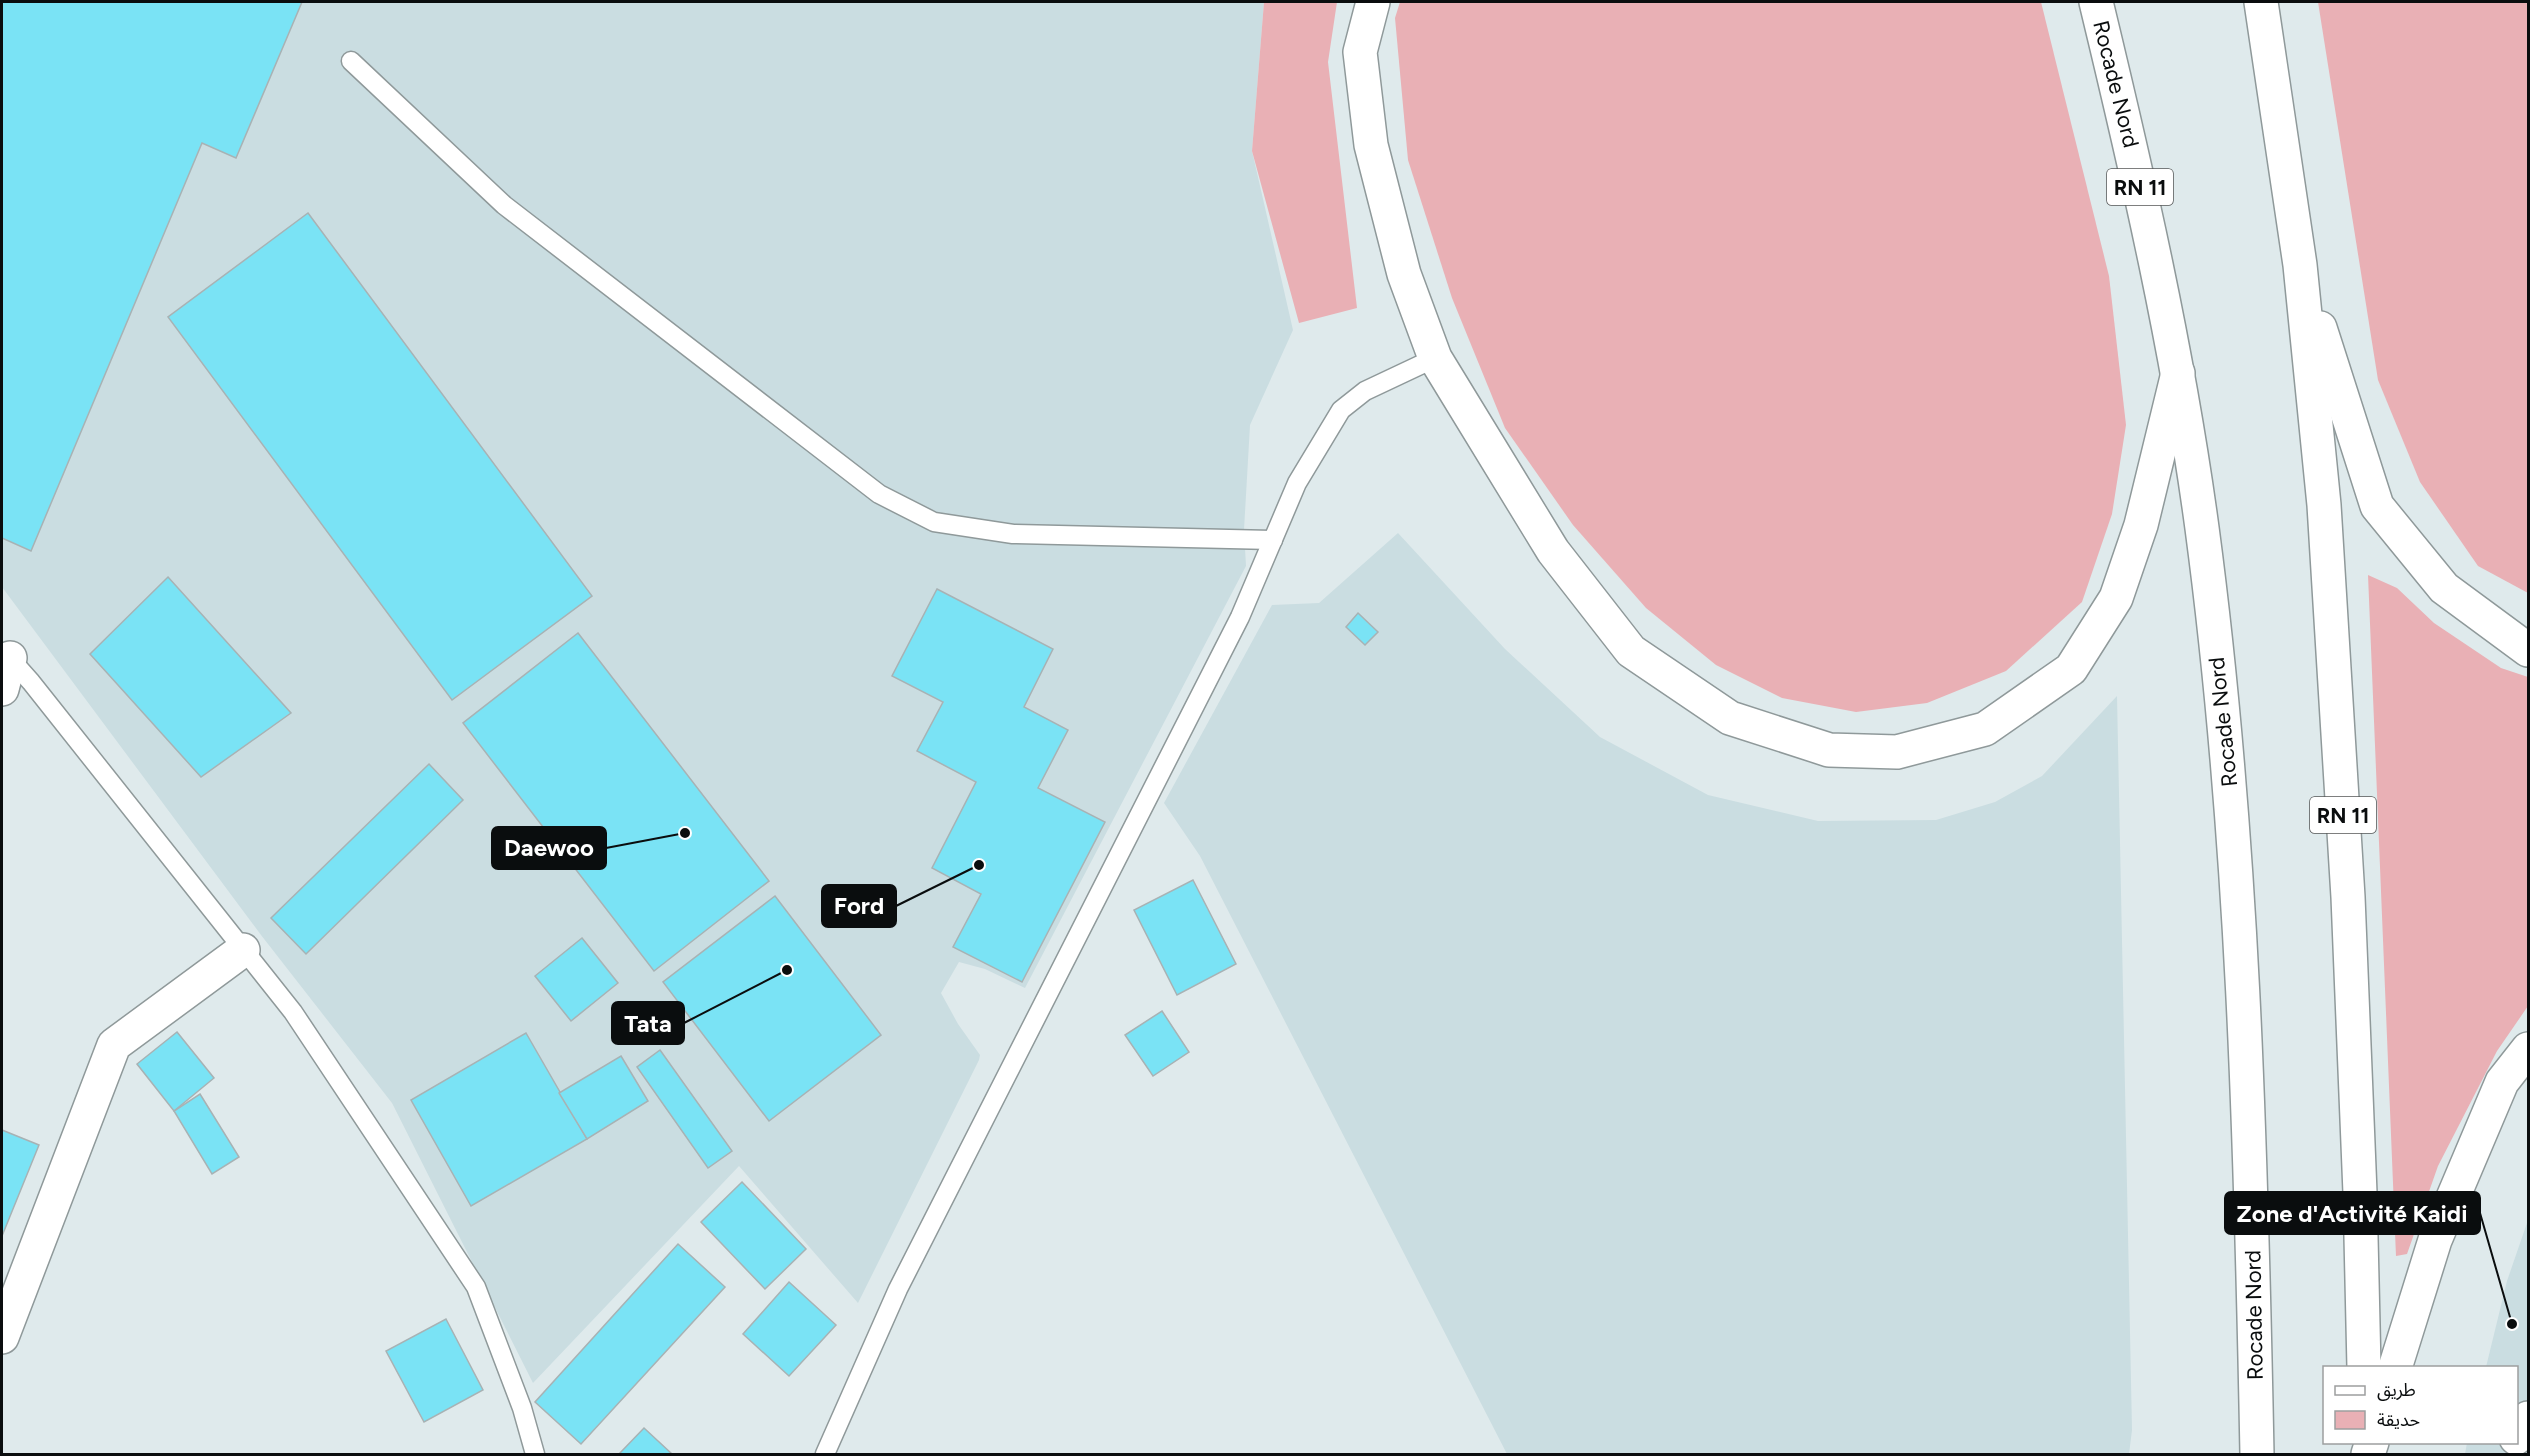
<svg xmlns="http://www.w3.org/2000/svg" width="2530" height="1456" font-family="Figtree,'Noto Sans Arabic',sans-serif">
<style>
.built{fill:#cadde1}
.green{fill:#e9b0b5}
.building{fill:#7ae3f5;stroke:#a8b2b4;stroke-width:1.5}
.lines{fill:none;stroke-linecap:round;stroke-linejoin:round}
.lane-casing{stroke:#8f999a;stroke-width:21}
.street-casing{stroke:#8f999a;stroke-width:36}
.highway-casing{stroke:#8f999a;stroke-width:36}
.lane{stroke:#fff;stroke-width:18}
.street{stroke:#fff;stroke-width:33}
.highway{stroke:#fff;stroke-width:33}
.labels{text-anchor:middle;dominant-baseline:central;stroke-width:4.5;stroke-linejoin:round;paint-order:stroke}
.shield{fill:#fff;stroke:#545656;stroke-width:1.5}
.shield-label{font-size:21px;font-weight:bold;fill:#0a0d0e}
.street-label{font-size:22px;fill:#0a0d0e;stroke:#fff}
.leader{fill:none;stroke:#0a0d0e;stroke-width:2}
.callout-dot{fill:#0a0d0e;stroke:#fff;stroke-width:2}
.callout{fill:#0a0d0e;stroke:#0a0d0e;stroke-width:2}
.callout-label{font-size:24px;text-anchor:middle;font-weight:bold;fill:#fff}
</style>
<rect width="100%" height="100%" fill="#dfeaec"/>
<g class="built">
<path d="M2,2H1264L1252,151L1293,330L1250,425L1244,530L1246,566L1025,988L985,969L959,962L941,993L958,1024L980,1055L979,1060L858,1303L739,1166L533,1383L392,1103L261,935L2,587Z"/>
<path d="M1398,533L1505,649L1600,737L1708,795L1818,821L1936,820L1995,802L2042,776L2117,696L2132,1430L2129,1454H1507L1200,856L1164,803L1272,605L1319,603Z"/>
<path d="M2528,1220V1454H2465L2467,1443L2516,1442V1368L2486,1367L2507,1281Z"/>
</g>
<g class="green">
<path d="M1264,2H1337L1328,62L1357,308L1299,323L1252,151Z"/>
<path d="M1400,2H2041L2109,276L2126,425L2112,514L2082,602L2006,671L1927,703L1856,712L1782,698L1716,665L1646,608L1573,525L1505,428L1452,298L1408,160L1395,18Z"/>
<path d="M2318,2H2528V593L2478,566L2420,482L2378,380Z"/>
<path d="M2368,575L2397,588L2434,623L2501,668L2528,677V1006L2497,1051L2438,1166L2407,1254L2396,1256Z"/>
</g>
<g class="building">
<path d="M2,2H302L236,158L202,143L31,551L2,538Z"/>
<path d="M308,213L592,596L452,700L168,317Z"/>
<path d="M168,577L291,713L201,777L90,654Z"/>
<path d="M937,589L1053,649L1024,707L1068,730L1038,788L1105,822L1022,982L953,947L981,894L932,868L976,782L917,751L943,702L892,676Z"/>
<path d="M1358,613L1378,632L1365,645L1346,627Z"/>
<path d="M578,633L769,881L654,971L463,723Z"/>
<path d="M429,764L463,800L306,954L271,918Z"/>
<path d="M1193,880L1236,964L1177,995L1134,910Z"/>
<path d="M775,896L881,1035L769,1121L663,982Z"/>
<path d="M582,938L618,983L571,1021L535,976Z"/>
<path d="M1162,1011L1189,1052L1153,1076L1125,1035Z"/>
<path d="M177,1032L214,1078L174,1111L137,1064Z"/>
<path d="M526,1033L587,1139L471,1206L411,1100Z"/>
<path d="M660,1050L732,1151L708,1168L637,1067Z"/>
<path d="M621,1056L648,1101L587,1139L559,1093Z"/>
<path d="M200,1094L239,1157L212,1174L174,1111Z"/>
<path d="M2,1130L39,1145L2,1236Z"/>
<path d="M742,1182L806,1249L765,1289L701,1222Z"/>
<path d="M678,1244L725,1287L581,1444L535,1402Z"/>
<path d="M789,1282L836,1325L789,1376L743,1334Z"/>
<path d="M446,1319L483,1390L424,1422L386,1351Z"/>
<path d="M644,1428L672,1454H619Z"/>
</g>
<g class="lines">
<g class="lane-casing">
<g id="lane">
<path d="M351,61L504,205L879,494L934,522L1013,534L1273,540"/>
<path d="M7,655L31,682L293,1012L476,1287L522,1408L535,1454"/>
<path d="M825,1454L898,1289L1240,617L1297,483L1341,410L1365,391L1435,358"/>
</g>
</g>
<g class="street-casing">
<g id="street">
<path d="M2,689L10,658"/>
<path d="M2,1337L114,1045L243,950"/>
<path d="M2516,1438L2528,1418"/>
</g>
</g>
<g class="highway-casing">
<g id="highway">
<path d="M1373,2L1360,52L1371,145L1404,274L1435,358L1553,551L1631,651L1730,718L1829,750L1897,752L1985,729L2071,669L2116,598L2141,525L2178,373"/>
<path d="M2096,2C2138,176 2178,350 2202,528C2243,835 2251,1145 2257,1454"/>
<path d="M2261,2L2300,265L2324,505L2348,897L2360,1193L2364,1368"/>
<path d="M2320,328L2377,506L2444,588L2528,650"/>
<path d="M2395,1368L2435,1240L2502,1082L2528,1049"/>
<path d="M2368,1454L2372,1442"/>
</g>
</g>
<use href="#lane" class="lane"/>
<use href="#street" class="street"/>
<use href="#highway" class="highway"/>
</g>
<g class="labels">
<g class="shield">
<rect x="2107" y="169" width="66" height="36" rx="4.5"/>
<rect x="2310" y="797" width="66" height="36" rx="4.5"/>
</g>
<g class="shield-label">
<text x="2140" y="187">RN 11</text>
<text x="2343" y="815">RN 11</text>
</g>
<g class="street-label">
<text transform="translate(2116 84) rotate(76)">Rocade Nord</text>
<text transform="translate(2223 722) rotate(-96)">Rocade Nord</text>
<text transform="translate(2254 1315) rotate(-91)">Rocade Nord</text>
</g>
</g>
<path class="leader" d="M685 833L606 848M979 865L896 906M787 970L684 1023M2512 1324L2480 1213"/>
<g class="callout-dot">
<circle cx="685" cy="833" r="6"/>
<circle cx="979" cy="865" r="6"/>
<circle cx="787" cy="970" r="6"/>
<circle cx="2512" cy="1324" r="6"/>
</g>
<g class="callout">
<rect x="492" y="827" width="114" height="42" rx="6"/>
<rect x="822" y="885" width="74" height="42" rx="6"/>
<rect x="612" y="1002" width="72" height="42" rx="6"/>
<rect x="2225" y="1192" width="255" height="42" rx="6"/>
</g>
<g class="callout-label">
<text x="549" y="856">Daewoo</text>
<text x="859" y="914">Ford</text>
<text x="648" y="1032">Tata</text>
<text x="2352" y="1222">Zone d'Activité Kaidi</text>
</g>
<rect width="2530" height="1456" fill="none" stroke="#0a0d0e" stroke-width="6"/>
<rect x="2323" y="1366" width="195" height="78" fill="#ffffff" stroke="#9d9e9f" stroke-width="1.5"/>
<rect x="2335" y="1386" width="30" height="9" fill="#ffffff" stroke="#9d9e9f" stroke-width="1.5"/>
<text x="2377" y="1396" font-size="18" fill="#0a0d0e">طريق</text>
<rect x="2335" y="1411" width="30" height="18" fill="#e9b0b5" stroke="#9d9e9f" stroke-width="1.5"/>
<text x="2377" y="1426" font-size="18" fill="#0a0d0e">حديقة</text>
</svg>
